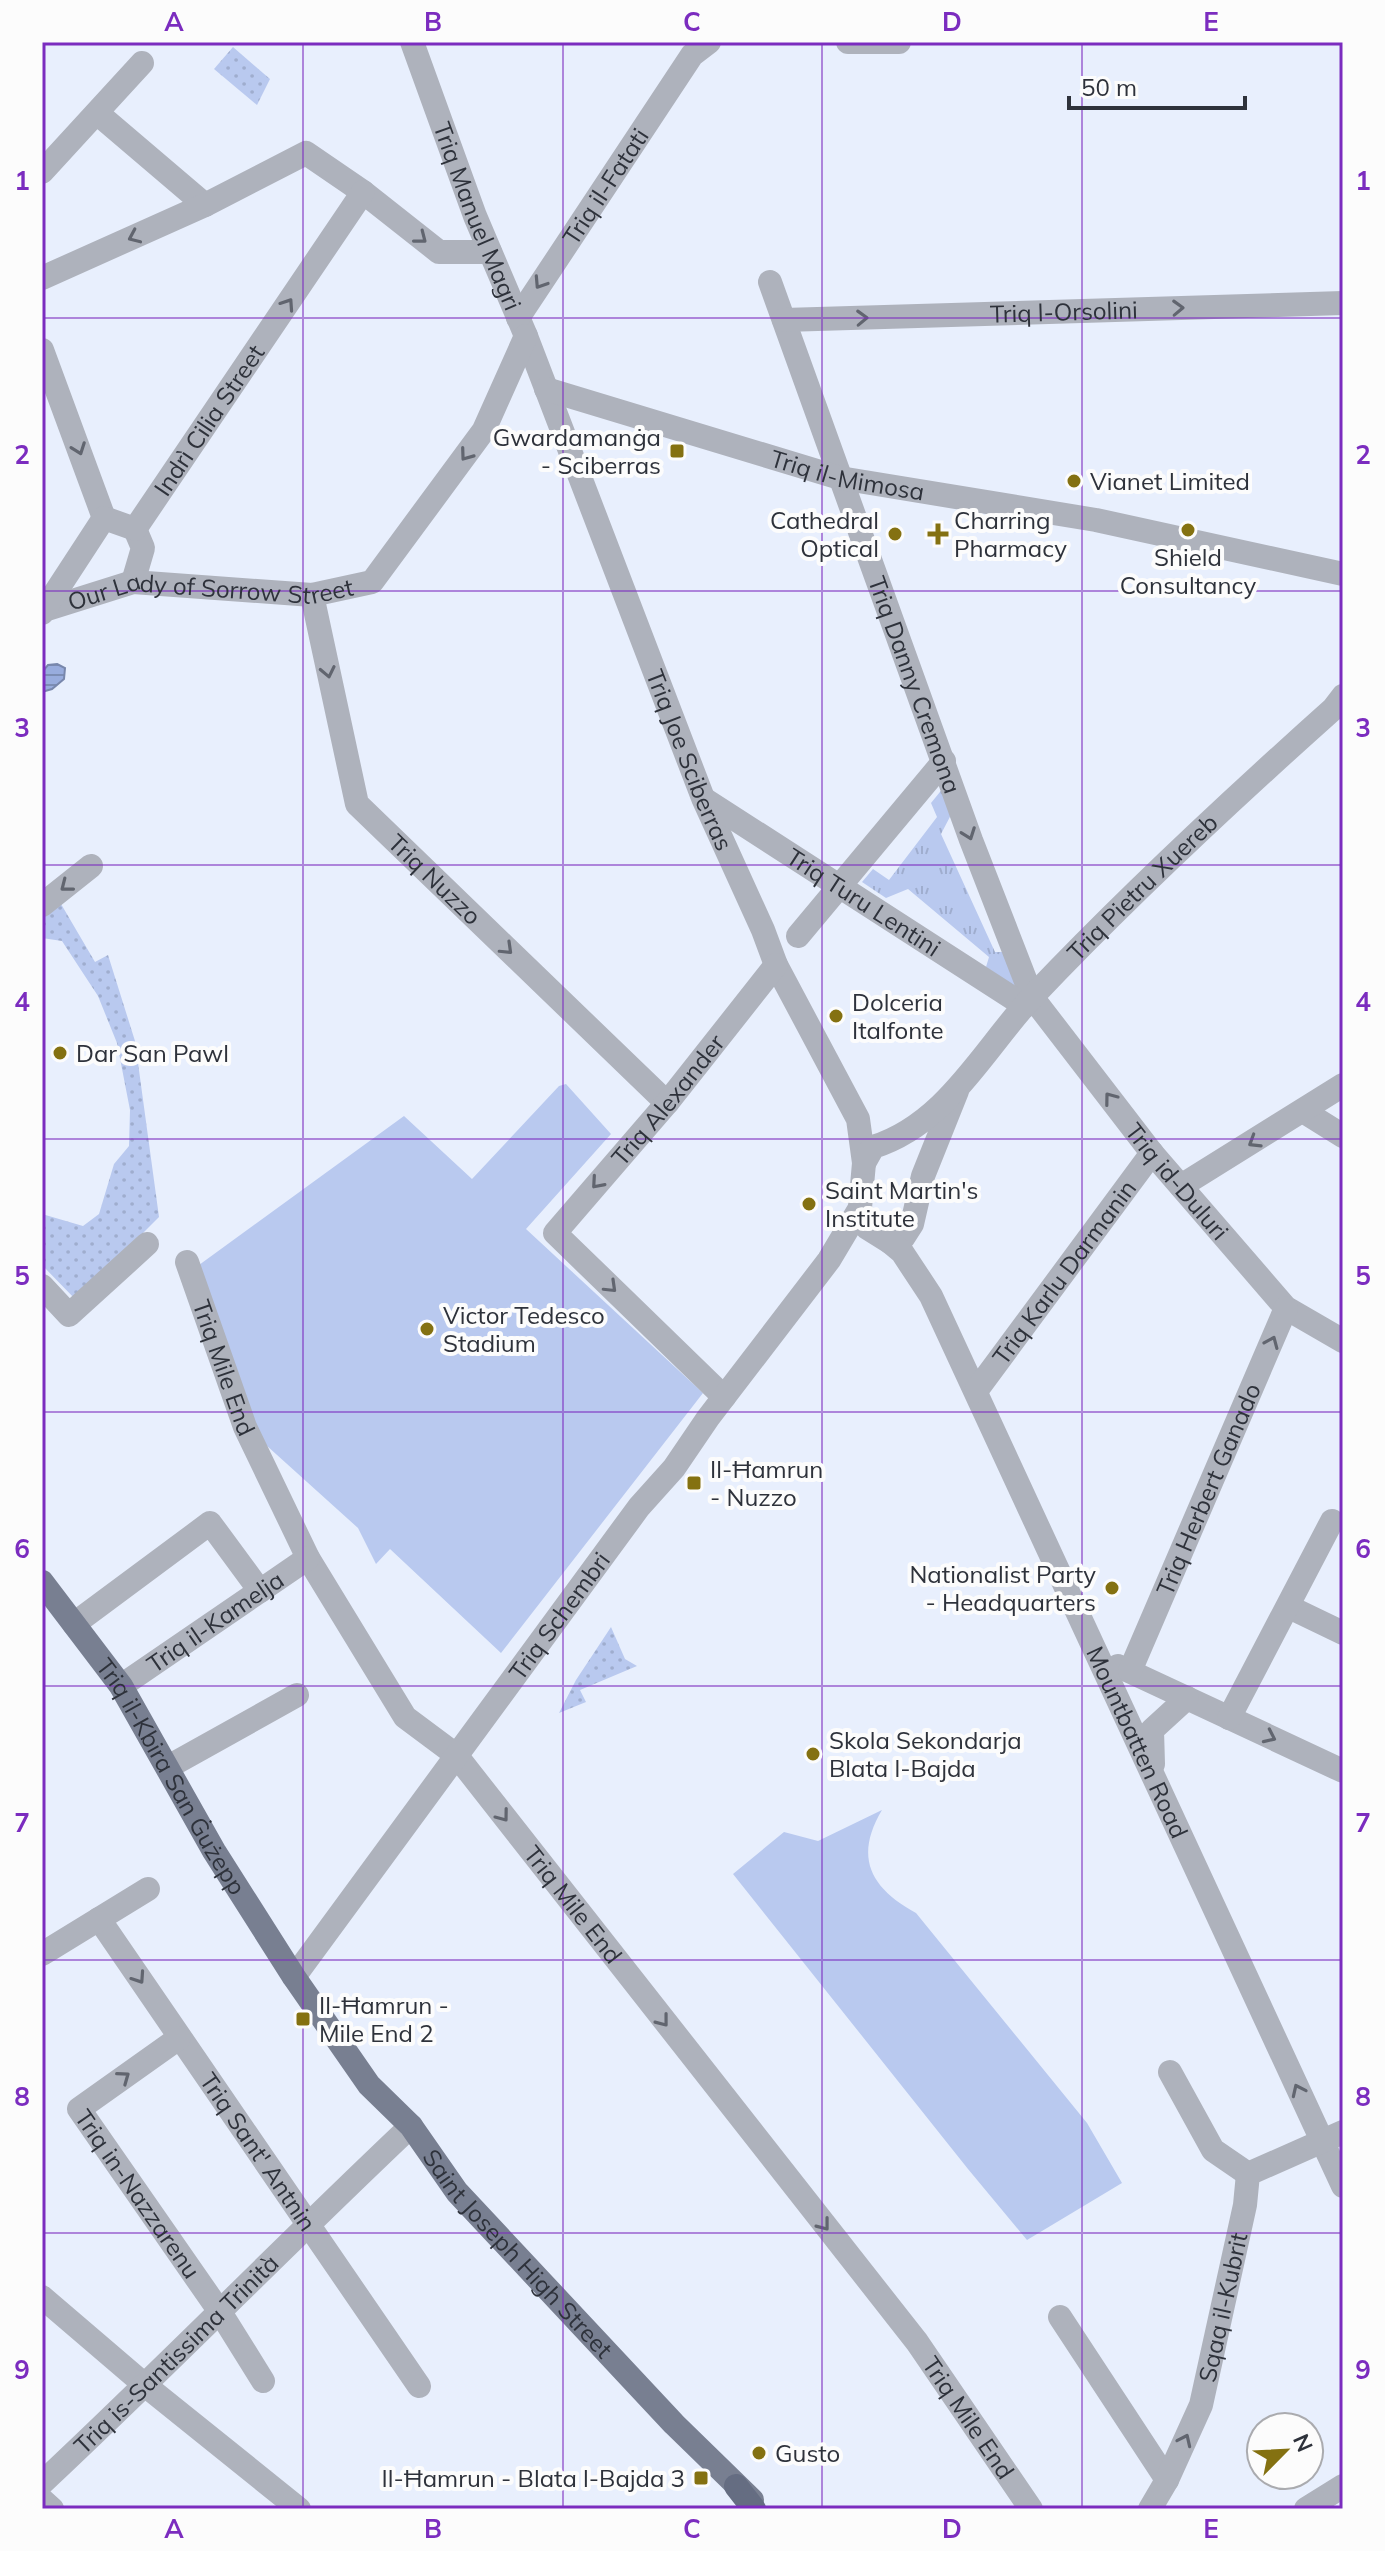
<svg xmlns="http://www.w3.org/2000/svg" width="1385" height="2551" font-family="Mulish,sans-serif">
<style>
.grass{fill:url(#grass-dots)}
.park{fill:url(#park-tufts)}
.garden{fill:#b9c9ef}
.water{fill:url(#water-rules);stroke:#7887ac;stroke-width:2}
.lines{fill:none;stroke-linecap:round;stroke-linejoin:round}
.minor{stroke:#aeb2bc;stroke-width:24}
.major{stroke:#787f91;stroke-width:24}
.highway{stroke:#656d82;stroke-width:24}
.oneway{stroke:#61656f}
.grid{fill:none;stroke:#7b2cbf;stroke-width:2;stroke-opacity:0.55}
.poi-dot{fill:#847111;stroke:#fcfcfc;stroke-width:3}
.labels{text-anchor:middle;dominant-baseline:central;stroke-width:8;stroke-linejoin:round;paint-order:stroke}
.street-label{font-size:24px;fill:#2e323b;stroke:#fcfcfc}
.poi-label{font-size:24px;fill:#2e323b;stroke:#fcfcfc;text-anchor:start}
.neatline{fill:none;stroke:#7b2cbf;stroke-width:3}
.grid-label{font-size:26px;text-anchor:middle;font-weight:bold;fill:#7b2cbf}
</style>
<defs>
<pattern id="grass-dots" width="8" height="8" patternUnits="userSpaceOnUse" patternTransform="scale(2)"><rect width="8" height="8" fill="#b9c9ef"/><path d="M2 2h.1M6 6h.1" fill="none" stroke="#9fadce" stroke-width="1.8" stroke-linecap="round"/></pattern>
<pattern id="park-tufts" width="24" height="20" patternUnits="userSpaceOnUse" patternTransform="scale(2)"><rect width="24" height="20" fill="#b9c9ef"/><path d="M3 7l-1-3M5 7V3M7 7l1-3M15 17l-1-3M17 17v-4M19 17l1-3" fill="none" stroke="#9fadce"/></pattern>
<pattern id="water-rules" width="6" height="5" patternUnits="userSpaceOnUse" patternTransform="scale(2)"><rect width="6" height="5" fill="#98acdd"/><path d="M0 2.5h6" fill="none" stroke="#7c8db4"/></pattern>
</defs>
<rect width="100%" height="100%" fill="#e8effd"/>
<g class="grass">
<path d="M233,47L270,79L257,105L214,69Z"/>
<path d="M61,904L95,962L108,955L135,1041L159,1217L76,1300L42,1265V1214L83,1226L99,1214L114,1164L129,1146L130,1110L117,1043L98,996L62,941L42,938V917Z"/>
<path d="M611,1627L625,1659L637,1666L580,1690L586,1702L559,1713L576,1680Z"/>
</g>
<path class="park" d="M944,787L953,811L941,834L995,952H1009L1020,983L1014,986L986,967L989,957L908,889L886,898L862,882L873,869L889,880L937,817L931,803Z"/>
<g class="garden">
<path d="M566,1084L611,1134L526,1229L703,1393L501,1653L390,1549L376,1564L358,1528L256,1436L199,1265L404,1116L472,1179L559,1086Z"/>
<path d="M882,1810C854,1857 870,1888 916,1913L1087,2123L1122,2183L1027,2240L968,2169L733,1874L784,1832L818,1841Z"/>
</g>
<path class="water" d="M57,664L65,668L64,679L52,689L42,692V672L48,665Z"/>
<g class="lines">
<g class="minor">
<path id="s1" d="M412,42L475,216L526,336L703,798L763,930L776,965L858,1119L864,1163L860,1208L866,1227L890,1242L903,1238L912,1224L923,1176L957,1091"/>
<path d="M848,42H899"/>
<path d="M97,113L205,205"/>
<path d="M42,172L142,63"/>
<path d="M42,278L205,205L306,153L363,192L439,252H490"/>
<path id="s2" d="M770,282L971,840L1032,997L1152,1153L1286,1308L1343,1341"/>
<path id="s3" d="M518,318L692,55L709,42"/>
<path id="s4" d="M784,320L1343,303"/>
<path d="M42,350L104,518"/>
<path id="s5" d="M546,389L840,478L1096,520L1343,574"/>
<path d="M133,582L143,548L135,529"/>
<path id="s6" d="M312,595L357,804L667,1103"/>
<path id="s7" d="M44,610L133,582L312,595L372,582L484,430L526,336"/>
<path id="s8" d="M42,613L104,518L135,529L363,192"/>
<path id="s9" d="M704,799L1025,1006"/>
<path d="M42,905L91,866"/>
<path d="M798,936L944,761"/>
<path d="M1303,1111L1343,1136"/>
<path id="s10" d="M864,1163L873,1147C947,1124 984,1048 1034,995C1129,895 1230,801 1333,709L1343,696"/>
<path d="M1181,1186L1343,1085"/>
<path id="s11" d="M890,1242L902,1252L931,1296L1343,2186"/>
<path id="s12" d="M187,1262L245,1427L308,1558L405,1717L456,1755L917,2342L1031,2509"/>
<path d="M42,1286L69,1315L147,1244"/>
<path id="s13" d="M976,1391L1152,1153"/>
<path id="s14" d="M724,1397L555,1233L667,1103L776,965"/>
<path d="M1289,1607L1343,1633"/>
<path d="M74,1624L210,1523L260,1591"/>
<path d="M1118,1666L1343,1771"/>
<path id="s15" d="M1130,1671L1286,1308"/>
<path id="s16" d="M121,1686L308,1558"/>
<path d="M1229,1718L1332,1521"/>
<path d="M1153,1764L1152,1730L1187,1698"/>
<path d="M168,1767L297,1695"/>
<path id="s17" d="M99,1919L419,2386"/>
<path d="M42,1954L148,1889"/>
<path id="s18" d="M294,1977L639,1507L674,1468L708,1418L829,1260L860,1208"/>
<path id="s19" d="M179,2038L79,2109L220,2312L263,2381"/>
<path d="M1170,2072L1213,2150L1248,2174"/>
<path d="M42,2297L146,2386L299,2509"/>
<path d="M1060,2317L1167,2480"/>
<path id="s20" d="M42,2483C167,2366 286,2244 411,2126"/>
<path d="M42,2500L52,2509"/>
<path id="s21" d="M1150,2509L1167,2480L1201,2405L1245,2205L1248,2174L1343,2132"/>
<path d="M1306,2509L1343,2486"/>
</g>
<path class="major" id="s22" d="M42,1582L121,1686L214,1851L294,1977L369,2085L411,2126L457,2192L674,2424L752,2500"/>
<path class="highway" d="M736,2486L754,2509"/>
</g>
<defs><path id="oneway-chevron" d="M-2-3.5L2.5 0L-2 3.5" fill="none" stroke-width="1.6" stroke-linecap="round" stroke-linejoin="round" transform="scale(2)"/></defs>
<g class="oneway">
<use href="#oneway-chevron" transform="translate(134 237) rotate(156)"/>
<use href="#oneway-chevron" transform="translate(421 238) rotate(38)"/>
<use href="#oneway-chevron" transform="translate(540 283) rotate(123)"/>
<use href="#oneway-chevron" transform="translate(288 304) rotate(-56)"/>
<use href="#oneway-chevron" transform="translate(1178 308) rotate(-2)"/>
<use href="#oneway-chevron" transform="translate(862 318) rotate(-2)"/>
<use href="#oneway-chevron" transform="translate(79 449) rotate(70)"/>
<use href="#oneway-chevron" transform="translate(466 455) rotate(126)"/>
<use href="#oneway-chevron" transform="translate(328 672) rotate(78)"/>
<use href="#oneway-chevron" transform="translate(969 834) rotate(70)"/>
<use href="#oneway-chevron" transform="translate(66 886) rotate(142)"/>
<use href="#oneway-chevron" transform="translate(507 949) rotate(44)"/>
<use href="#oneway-chevron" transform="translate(1110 1098) rotate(-127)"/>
<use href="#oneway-chevron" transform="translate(1254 1142) rotate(148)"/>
<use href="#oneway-chevron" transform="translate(597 1183) rotate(131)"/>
<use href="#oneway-chevron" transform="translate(611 1287) rotate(44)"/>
<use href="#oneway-chevron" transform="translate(1272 1342) rotate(-67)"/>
<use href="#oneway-chevron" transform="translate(1270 1737) rotate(25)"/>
<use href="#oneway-chevron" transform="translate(503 1816) rotate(53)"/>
<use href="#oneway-chevron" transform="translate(139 1978) rotate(56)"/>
<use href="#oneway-chevron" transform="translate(663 2021) rotate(52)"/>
<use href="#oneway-chevron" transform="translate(124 2077) rotate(-36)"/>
<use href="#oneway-chevron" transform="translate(1298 2090) rotate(-115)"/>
<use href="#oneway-chevron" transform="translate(824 2225) rotate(52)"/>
<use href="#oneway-chevron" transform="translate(1185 2440) rotate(-65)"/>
</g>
<path class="grid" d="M303,42V2509M563,42V2509M822,42V2509M1082,42V2509M42,318H1343M42,591H1343M42,865H1343M42,1139H1343M42,1412H1343M42,1686H1343M42,1960H1343M42,2233H1343"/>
<g class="poi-dot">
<rect x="669" y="443" width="16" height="16" rx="4"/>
<circle cx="1074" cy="481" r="8"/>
<circle cx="1188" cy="530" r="8"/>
<circle cx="895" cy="534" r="8"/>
<path d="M934 522h8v8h8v8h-8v8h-8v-8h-8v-8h8z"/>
<circle cx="836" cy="1016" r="8"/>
<circle cx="60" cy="1053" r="8"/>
<circle cx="809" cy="1204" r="8"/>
<circle cx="427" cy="1329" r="8"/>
<rect x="686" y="1475" width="16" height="16" rx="4"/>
<circle cx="1112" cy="1588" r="8"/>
<circle cx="813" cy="1754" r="8"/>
<rect x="295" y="2011" width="16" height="16" rx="4"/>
<circle cx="759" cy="2453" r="8"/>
<rect x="693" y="2470" width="16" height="16" rx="4"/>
</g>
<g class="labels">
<g class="street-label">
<text stroke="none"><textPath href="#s3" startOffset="158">Triq il-Fatati</textPath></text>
<text stroke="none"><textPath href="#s1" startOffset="186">Triq Manuel Magri</textPath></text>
<text stroke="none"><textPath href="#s4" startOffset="280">Triq l-Orsolini</textPath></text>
<text stroke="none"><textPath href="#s8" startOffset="278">Indrì Cilia Street</textPath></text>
<text stroke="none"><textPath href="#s5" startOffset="314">Triq il-Mimosa</textPath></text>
<text stroke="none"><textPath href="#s7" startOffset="170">Our Lady of Sorrow Street</textPath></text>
<text stroke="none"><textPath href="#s2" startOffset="428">Triq Danny Cremona</textPath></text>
<text stroke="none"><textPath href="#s1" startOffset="770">Triq Joe Sciberras</textPath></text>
<text stroke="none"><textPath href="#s6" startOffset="322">Triq Nuzzo</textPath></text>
<text stroke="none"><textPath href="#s10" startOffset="396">Triq Pietru Xuereb</textPath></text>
<text stroke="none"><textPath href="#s9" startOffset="190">Triq Turu Lentini</textPath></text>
<text stroke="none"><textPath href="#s14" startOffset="410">Triq Alexander</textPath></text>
<text stroke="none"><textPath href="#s2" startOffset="996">Triq id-Duluri</textPath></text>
<text stroke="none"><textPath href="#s13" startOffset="148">Triq Karlu Darmanin</textPath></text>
<text stroke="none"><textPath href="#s12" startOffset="112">Triq Mile End</textPath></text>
<text stroke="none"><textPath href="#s15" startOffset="198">Triq Herbert Ganado</textPath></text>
<text stroke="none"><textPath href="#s18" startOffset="448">Triq Schembri</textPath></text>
<text stroke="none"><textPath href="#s16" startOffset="114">Triq il-Kamelja</textPath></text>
<text stroke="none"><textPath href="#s11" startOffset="560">Mountbatten Road</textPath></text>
<text stroke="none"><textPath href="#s22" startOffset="234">Triq il-Kbira San Ġużepp</textPath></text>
<text stroke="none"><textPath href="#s12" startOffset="760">Triq Mile End</textPath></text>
<text stroke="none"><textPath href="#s17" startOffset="282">Triq Sant' Antnin</textPath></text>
<text stroke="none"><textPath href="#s19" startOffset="226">Triq in-Nazzarenu</textPath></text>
<text stroke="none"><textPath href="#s22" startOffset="826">Saint Joseph High Street</textPath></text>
<text stroke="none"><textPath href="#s21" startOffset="216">Sqaq il-Kubrit</textPath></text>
<text stroke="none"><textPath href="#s20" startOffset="186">Triq is-Santissima Trinità</textPath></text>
<text stroke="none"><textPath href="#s12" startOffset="1408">Triq Mile End</textPath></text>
</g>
<g class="poi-label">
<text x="661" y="437" text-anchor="end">Gwardamanġa<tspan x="661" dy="28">- Sciberras</tspan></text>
<text x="1090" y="481">Vianet Limited</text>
<text x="879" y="520" text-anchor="end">Cathedral<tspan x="879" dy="28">Optical</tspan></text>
<text x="954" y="520">Charring<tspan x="954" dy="28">Pharmacy</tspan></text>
<text x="1188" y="557" text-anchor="middle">Shield<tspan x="1188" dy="28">Consultancy</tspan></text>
<text x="852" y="1002">Dolceria<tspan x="852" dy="28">Italfonte</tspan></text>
<text x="76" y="1053">Dar San Pawl</text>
<text x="825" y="1190">Saint Martin's<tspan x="825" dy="28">Institute</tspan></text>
<text x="443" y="1315">Victor Tedesco<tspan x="443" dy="28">Stadium</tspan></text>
<text x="710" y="1469">Il-Ħamrun<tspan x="710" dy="28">- Nuzzo</tspan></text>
<text x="1096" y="1574" text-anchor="end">Nationalist Party<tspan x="1096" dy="28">- Headquarters</tspan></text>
<text x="829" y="1740">Skola Sekondarja<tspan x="829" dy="28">Blata l-Bajda</tspan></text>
<text x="319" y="2005">Il-Ħamrun -<tspan x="319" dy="28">Mile End 2</tspan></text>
<text x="775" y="2453">Gusto</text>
<text x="685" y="2478" text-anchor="end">Il-Ħamrun - Blata l-Bajda 3</text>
</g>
</g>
<rect width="1385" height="2551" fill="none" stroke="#fcfcfc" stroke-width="88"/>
<g transform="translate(1285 2451) rotate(66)"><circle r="38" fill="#fcfcfc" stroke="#aaabaf" stroke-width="2"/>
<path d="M0-6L14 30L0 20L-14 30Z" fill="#847111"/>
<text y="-12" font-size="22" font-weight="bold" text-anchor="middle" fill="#2e323b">N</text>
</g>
<path d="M1069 96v12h176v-12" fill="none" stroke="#2e323b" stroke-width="4"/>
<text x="1081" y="96" font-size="24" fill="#2e323b" stroke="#fcfcfc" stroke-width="6" paint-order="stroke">50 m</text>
<rect x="44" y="44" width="1297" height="2463" class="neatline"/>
<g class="grid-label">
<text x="174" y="31">A</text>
<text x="433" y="31">B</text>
<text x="692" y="31">C</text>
<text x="952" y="31">D</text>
<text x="1211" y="31">E</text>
<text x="22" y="190">1</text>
<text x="1363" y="190">1</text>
<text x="22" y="464">2</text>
<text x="1363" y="464">2</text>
<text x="22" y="737">3</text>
<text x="1363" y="737">3</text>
<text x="22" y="1011">4</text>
<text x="1363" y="1011">4</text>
<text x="22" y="1285">5</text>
<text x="1363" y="1285">5</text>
<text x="22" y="1558">6</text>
<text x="1363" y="1558">6</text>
<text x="22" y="1832">7</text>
<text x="1363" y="1832">7</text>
<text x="22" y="2106">8</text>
<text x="1363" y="2106">8</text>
<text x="22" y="2379">9</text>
<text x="1363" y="2379">9</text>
<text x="174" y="2538">A</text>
<text x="433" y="2538">B</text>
<text x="692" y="2538">C</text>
<text x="952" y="2538">D</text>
<text x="1211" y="2538">E</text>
</g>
</svg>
